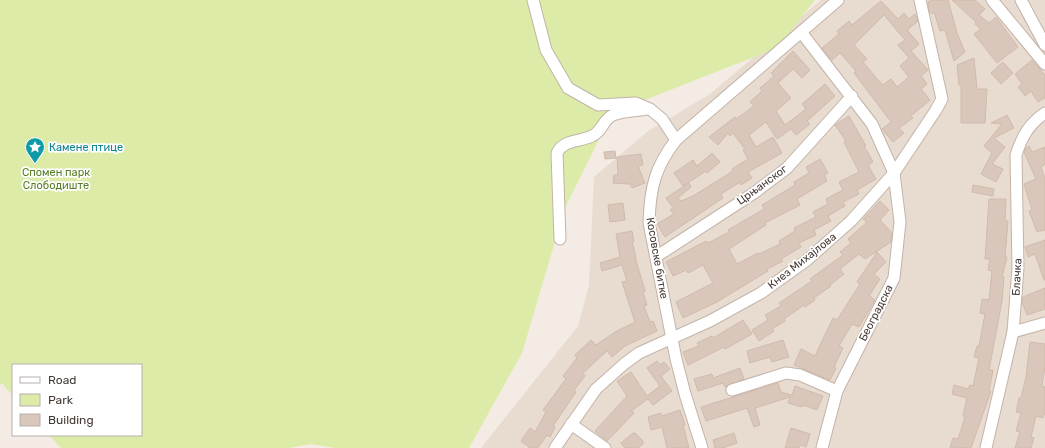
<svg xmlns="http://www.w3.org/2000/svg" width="1045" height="448" font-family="Rubik,sans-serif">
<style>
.residential{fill:#e8dcd1}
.green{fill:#dceca8}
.building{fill:#d9c7bb;stroke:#d1baab;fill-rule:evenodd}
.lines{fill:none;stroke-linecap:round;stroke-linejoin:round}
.minor-casing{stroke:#c3b3a8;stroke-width:13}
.minor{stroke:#fff;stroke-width:11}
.labels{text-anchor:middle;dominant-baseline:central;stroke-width:3.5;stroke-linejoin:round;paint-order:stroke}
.culture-label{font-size:11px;fill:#0d838f;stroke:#fff;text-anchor:start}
.park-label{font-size:11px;fill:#587d22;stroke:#fff}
.street-label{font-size:11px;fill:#463a33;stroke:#fff}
</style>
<rect width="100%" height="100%" fill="#f4ebe4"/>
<path class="residential" d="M821,0H1045V448H481L578,326L589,285L594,177L648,131L710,94Z"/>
<path class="green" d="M0,0H815L777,48L612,113L565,208L522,353L469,448H335L310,444L289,448H61L49,435H141V365H13V396L2,383L0,385Z"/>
<g class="building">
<path d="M931,0H948L957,33L965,52L954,61L945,30L940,31L934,12L932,14L929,10L928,2Z"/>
<path d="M952,0H975L985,9L979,15L989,23L996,17L1018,47L997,63L974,34L981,29L975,24L976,22Z"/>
<path d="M881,1L898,19L904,13L909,19L915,14L916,16L918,21L907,30L919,44L911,51L928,70L921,76L927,84L921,89L930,100L911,116L913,118L899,128L904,133L893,142L882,129L891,122L854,73L856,71L840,53L832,60L822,48L839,34L837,31L849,21L852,25ZM884,15L905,40L898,45L909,58L900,66L909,77L897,87L891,79L883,85L878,80L863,62L867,59L854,45Z"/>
<path d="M793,51L810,70L802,78L793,69L778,83L791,98L776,111L785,125L806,109L802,104L825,84L835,96L807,121L810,124L796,135L791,129L777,139L766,122L749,135L756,147L773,137L782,153L748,172L752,178L741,185L740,182L721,194L723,198L665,237L657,224L674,214L670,210L673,208L666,198L689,183L691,187L678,198L681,201L693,196L733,171L732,169L748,159L743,150L745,149L733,133L730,136L728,133L718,145L709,137L735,117L736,119L754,106L750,102L762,91L760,88L774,76L771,73Z"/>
<path d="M974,58L977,89H987L985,123H961V85H959L957,65Z"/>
<path d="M1032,60L1045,75V98L1038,102L1031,91L1025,96L1018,87L1022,84L1015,74Z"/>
<path d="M1003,62L1013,73L1001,84L991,73Z"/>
<path d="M1007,115L1014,128L994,138L1005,147L992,164L1003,169L996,182L981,174L992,153L984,146L1002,124L991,123Z"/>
<path d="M849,116L866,146H864L873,162L868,165L876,179L857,190L859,194L843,202L845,206L828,216L831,221L814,230L816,235L799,243L801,247L781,259L783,261L767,269L768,271L717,302L683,318L676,302L713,283L703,265L688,273L686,270L673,276L666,262L706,241L708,243L729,232L728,230L764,209L762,205L795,185L794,182L809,173L806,167L820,159L828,173L824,175L827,181L797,199L800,205L765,223L766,225L729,249L737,264L758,253L759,254L780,244L779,241L795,231L794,228L816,217L813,212L828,204L826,199L843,190L839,182L859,172L844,142L846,141L835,125Z"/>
<path d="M1029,146L1032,152L1045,147V164L1041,167L1045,179V230L1037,232L1029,211L1032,210L1024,184L1036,179L1024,152L1026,148Z"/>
<path d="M615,151L616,158L605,159L604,152Z"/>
<path d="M712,153L720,162L707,173L706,171L683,186L674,173L693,160L697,166Z"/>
<path d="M641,154L643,165L638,166L645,183L632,188L630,184L613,183L614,175H618L617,157Z"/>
<path d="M973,185L994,189L993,196L972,192Z"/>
<path d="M989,199H1006L1005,221H1008L1005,257H1007L1002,277H1004L1002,301L989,370H993L989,391H991L971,448H950L953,438L958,439L965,417L963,416L967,398L952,394L954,385L968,389L970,385L973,386L979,358L974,357L977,346H979L985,314L980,313L982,299L989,300L992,271L988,270L990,259H985Z"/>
<path d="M880,201L889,210L880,220L892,233L891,242L865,259L859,254L840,269L844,274L830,285L831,286L814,298L815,300L805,307L804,305L784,319L785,321L772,329L774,331L759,341L752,330L768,320L765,315L781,306L779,303L812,281L810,279L843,255L840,252L851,243L848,239L867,222L863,219Z"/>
<path d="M623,203L625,220L610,222L608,205Z"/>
<path d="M632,231L634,242H632L636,257H635L645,291L643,292L647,305L644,306L650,322L653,321L657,331L625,346L612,357L607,351L583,373L585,376L574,390L576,392L553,426L555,427L550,437L547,435L538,448H530L521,441L530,428L535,432L546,412L543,410L566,379L563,376L577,358L575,355L591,340L596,345L615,332L635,322L622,282L627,281L622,265L602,271L600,263L620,257L616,234Z"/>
<path d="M1045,240V280H1044L1035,254L1028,257L1025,247Z"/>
<path d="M877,252L886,262L874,274L880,279L869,296L875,300L859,327L852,324L839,346L843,348L834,367L836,368L830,380L794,365L801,349L815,356L833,318L837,320L860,284L857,282Z"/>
<path d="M1045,288V309L1027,315L1022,302L1023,297Z"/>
<path d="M743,320L752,334L725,349L724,347L688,365L683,352L699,346L697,343L712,336L713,338Z"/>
<path d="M783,340L789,357L772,362L770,357L750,363L747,351Z"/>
<path d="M1030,342L1045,344V367L1042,386L1045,387V412L1043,418L1036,416L1031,437L1034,438L1031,448H1015L1020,432L1016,431L1021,413L1016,412L1019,398H1021L1026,377Z"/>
<path d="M657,361L660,365L664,362L670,369L661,376L672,391L653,405L648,399L631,411L634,413L607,441L595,431L627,396L617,381L631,372L647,396L660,386L647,368Z"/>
<path d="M740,368L744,379L725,387L723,383L698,391L694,379L712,374L713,378Z"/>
<path d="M778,383L781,392L792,395L795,386L823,396L817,410L803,405L802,407L788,403L790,397L755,408L760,425L754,427L747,408L706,421L701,407Z"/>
<path d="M680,410L685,425H683L689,448H667L662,427L651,430L648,417L661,413L662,416Z"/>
<path d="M791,428L810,434L806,447L800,445L799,448H785Z"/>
<path d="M633,433H635L643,441V444L638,448H625L621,443Z"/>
<path d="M734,433L737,443L723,448H715L713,440Z"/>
</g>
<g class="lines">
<g class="minor-casing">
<g id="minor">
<path d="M533,0L546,50L568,88L598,105L636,103L650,109L662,119L676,140"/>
<path d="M992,0L1045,64"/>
<path d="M1021,0L1045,45"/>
<path d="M801,32L872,124L894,173L900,222L894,278L837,391L822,448"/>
<path d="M560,239L557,153C564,139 580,142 592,136C603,131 603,119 613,115C623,111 636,111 647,109"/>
<path d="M657,256L754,193L787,168L852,96"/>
<path d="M1013,332L1045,323"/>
<path d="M732,390L786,373L800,375L837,391"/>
<path d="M571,424L605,448"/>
<path d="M555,448L596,389L624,364L639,353L710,321L761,293L807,260L851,221L894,173L936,110L942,99L920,0"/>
<path d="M702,448L685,394L676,359L649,223C650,188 655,167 676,140L838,0"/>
<path d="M986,448L1013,332L1018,268L1016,155C1022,136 1029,124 1045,113"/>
</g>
</g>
<use href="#minor" class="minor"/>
</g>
<defs>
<g id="sight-pin" transform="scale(1)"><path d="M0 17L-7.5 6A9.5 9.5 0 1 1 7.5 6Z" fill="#0f9aa8" stroke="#fff"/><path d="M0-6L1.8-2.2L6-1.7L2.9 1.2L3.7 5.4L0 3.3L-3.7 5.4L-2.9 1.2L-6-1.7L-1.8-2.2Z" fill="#fff"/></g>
</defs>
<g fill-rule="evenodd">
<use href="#sight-pin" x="35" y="147"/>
</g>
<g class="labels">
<g class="culture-label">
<text x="49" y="147">Камене птице</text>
</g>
<g class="park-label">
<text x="56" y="172">Спомен парк<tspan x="56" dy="13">Слободиште</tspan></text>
</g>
<g class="street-label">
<text transform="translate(762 185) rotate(-36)">Црњанског</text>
<text transform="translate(657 258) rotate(80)">Косовске битке</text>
<text transform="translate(802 261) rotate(-38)">Кнез Михајлова</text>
<text transform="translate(1017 277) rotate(-87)">Блачка</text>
<text transform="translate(876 313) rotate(-63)">Београдска</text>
</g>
</g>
<rect x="12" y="364" width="130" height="72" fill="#ffffff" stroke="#b5b0ad"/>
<rect x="20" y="377" width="20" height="6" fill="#ffffff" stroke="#b5b0ad"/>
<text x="48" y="384" font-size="12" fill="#463a33">Road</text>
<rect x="20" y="394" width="20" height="12" fill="#dceca8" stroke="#b5b0ad"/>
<text x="48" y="404" font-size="12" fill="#463a33">Park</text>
<rect x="20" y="414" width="20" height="12" fill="#d9c7bb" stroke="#b5b0ad"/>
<text x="48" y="424" font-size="12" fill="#463a33">Building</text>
</svg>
